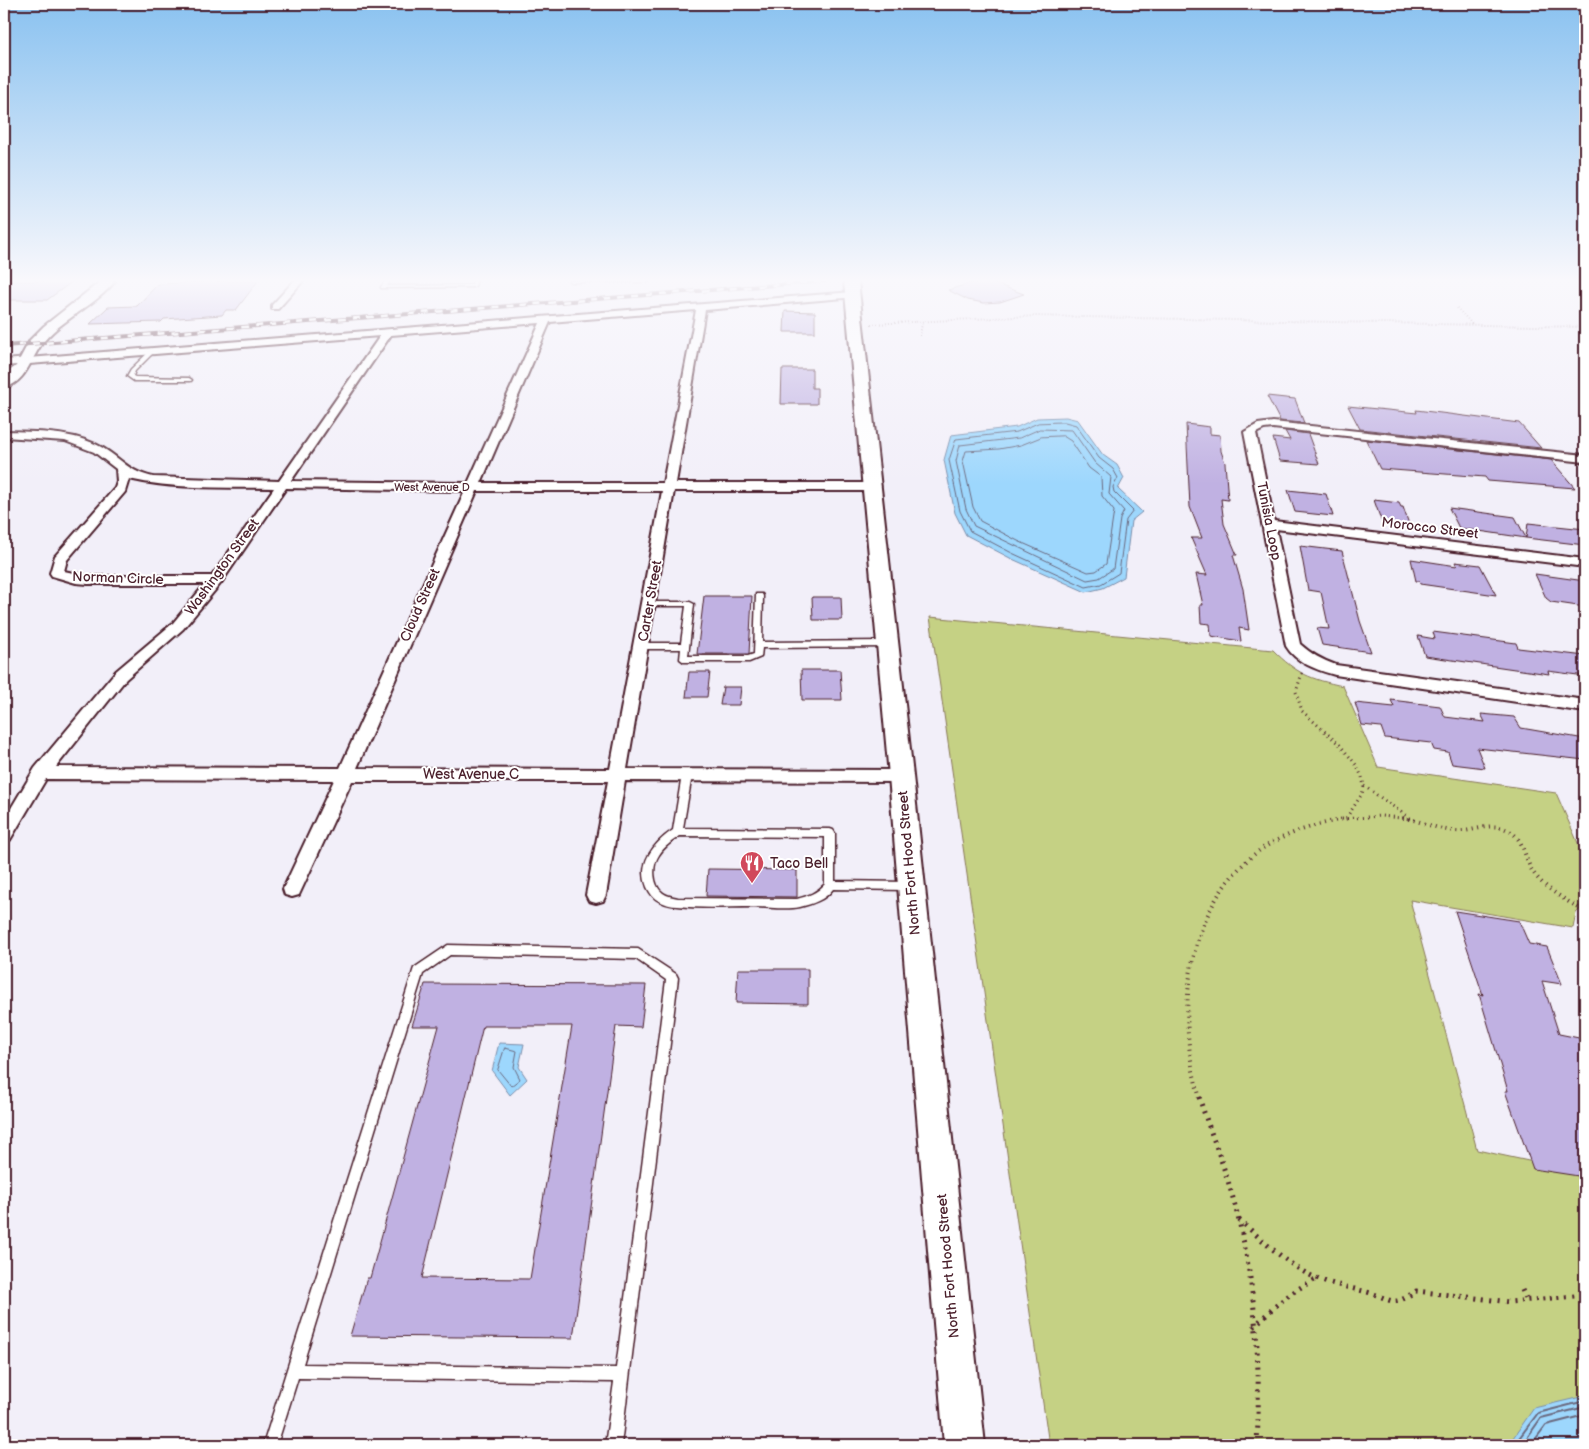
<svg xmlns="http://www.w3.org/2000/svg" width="1589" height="1449" font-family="'Balsamiq Sans',sans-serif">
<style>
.green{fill:#c5d184;stroke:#887858}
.water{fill:#9dd7fd;stroke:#7c8da9}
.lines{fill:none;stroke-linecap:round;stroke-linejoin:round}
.shore-far1{stroke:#6b697f;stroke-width:1}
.shore{stroke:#6b697f;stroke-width:2}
.building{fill:#c0b1e2;stroke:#4a1f2b;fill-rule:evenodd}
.lane-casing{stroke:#4a1f2b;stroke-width:3}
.street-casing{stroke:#4a1f2b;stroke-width:4}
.secondary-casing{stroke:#4a1f2b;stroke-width:4}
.path-far3{stroke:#4a1f2b;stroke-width:2;stroke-dasharray:0.5 2.5;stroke-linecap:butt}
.path-far2{stroke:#4a1f2b;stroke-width:3;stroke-dasharray:1 4;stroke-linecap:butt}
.path-far1{stroke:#4a1f2b;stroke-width:4;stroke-dasharray:1 4.5;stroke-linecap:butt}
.path{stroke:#4a1f2b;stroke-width:5;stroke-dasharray:2 5.5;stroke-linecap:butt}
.lane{fill:#fff;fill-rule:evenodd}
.street{fill:#fff;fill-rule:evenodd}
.secondary{fill:#fff;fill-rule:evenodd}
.rail-casing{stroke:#4a1f2b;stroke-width:4}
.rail{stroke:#fff;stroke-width:2.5;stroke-dasharray:7;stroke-linecap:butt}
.labels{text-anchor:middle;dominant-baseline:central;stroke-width:4;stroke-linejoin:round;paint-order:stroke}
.far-street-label{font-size:11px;fill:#4a1f2b;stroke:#fff}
.street-label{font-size:14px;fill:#4a1f2b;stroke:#fff}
.poi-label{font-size:14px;fill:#4a1f2b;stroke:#fff;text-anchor:start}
</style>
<rect width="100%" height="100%" fill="#f2eff9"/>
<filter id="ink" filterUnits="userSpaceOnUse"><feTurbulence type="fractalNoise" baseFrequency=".02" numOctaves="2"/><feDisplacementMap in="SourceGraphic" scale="10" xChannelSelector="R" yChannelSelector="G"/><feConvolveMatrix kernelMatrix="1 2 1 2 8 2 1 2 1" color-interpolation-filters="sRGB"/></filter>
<g filter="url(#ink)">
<path class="green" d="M930,617L1273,650C1297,674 1310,679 1343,686L1378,767L1556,793L1585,859V905L1576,913L1573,928L1410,900L1477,1150L1585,1173V1445H1049Z"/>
<g class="water">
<path d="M1066,417L1078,420L1103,455L1117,465L1124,478L1118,489L1142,512L1131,521L1124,577L1103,588L1086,592L1010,558L966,535L955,513L944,460L951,435L1017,427L1037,418Z"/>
<path d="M499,1043L524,1044L519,1067L527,1079L510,1095L492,1071Z"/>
<path d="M1585,1396V1445H1508L1534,1408Z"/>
</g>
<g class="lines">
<g class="shore-far1">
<path d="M1065,422L1076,425L1099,458L1113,469L1118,478L1113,487L1114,492L1133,511L1126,520L1119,573L1101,584L1086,587L1012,553L970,531L960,511L949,460L956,439L1017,432L1038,423Z"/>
<path d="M1040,429L1072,430L1095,463L1111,477L1109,494L1124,511L1120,519L1113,569L1099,578L1087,580L974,526L966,509L956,461L960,445L1019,438Z"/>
<path d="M1063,436L1071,441L1089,468L1101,477L1102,496L1114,511L1106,564L1096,571L1088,572L1018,541L980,521L973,507L963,461L966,451L999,449L1021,445L1041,437Z"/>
<path d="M505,1048L517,1051L514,1067L520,1079L511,1086L498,1070Z"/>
</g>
<g class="shore">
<path d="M1514,1445L1538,1413L1585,1401"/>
<path d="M1522,1445L1541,1418L1585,1407"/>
<path d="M1531,1445L1546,1425L1585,1415"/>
</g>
</g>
<g class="building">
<path d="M4,281H73L47,300H4Z"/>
<path d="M229,281H258L236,310H226L222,315L164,319L161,322L90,324L108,307L137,306L158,284Z"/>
<path d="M971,283L996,284L1024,294L1000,302L984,303L968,300L948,290Z"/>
<path d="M785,311L815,312V332H784Z"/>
<path d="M782,369H812V388H817V404H781Z"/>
<path d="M1267,396L1295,399L1304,423L1280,421Z"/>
<path d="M1348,406L1417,413L1416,410L1441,413L1519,423L1541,448L1360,429Z"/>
<path d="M1186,424L1210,427V434L1220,435L1221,451L1225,463L1228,500L1221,499L1224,524L1237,555H1233L1243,589L1249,630L1239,628L1241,641L1211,636L1210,624L1201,623L1200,605H1203L1196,574L1207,575L1191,538H1202L1190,507Z"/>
<path d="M1285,431L1308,434L1319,464L1280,461L1273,438L1290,440Z"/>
<path d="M1366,440L1551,460L1575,488L1488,481L1485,477L1380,469Z"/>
<path d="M1288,490L1326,494L1333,516L1295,512Z"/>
<path d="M1374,500L1399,503L1401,507H1403L1410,527L1382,523Z"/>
<path d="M1449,508L1515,517L1526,538L1459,528Z"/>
<path d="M1528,523L1585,529V545L1526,538Z"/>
<path d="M1300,546L1342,551L1360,621L1371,652L1322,645L1317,628L1329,629L1321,592L1308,590Z"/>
<path d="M1411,559L1457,566L1455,562L1480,565L1496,595L1420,584L1419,581H1416Z"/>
<path d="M1535,574L1585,581V607L1551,602L1546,598Z"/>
<path d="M704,596H752L749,654H697Z"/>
<path d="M812,597H841L842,620H813Z"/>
<path d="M1433,632L1516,643L1518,648L1585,656V676L1548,671L1549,674L1425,656L1418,636L1435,639Z"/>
<path d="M801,670H840L842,700H802Z"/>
<path d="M689,672H710L707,697H686Z"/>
<path d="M723,687H741L739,705H720Z"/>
<path d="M1391,700L1440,706L1445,717L1485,722L1481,714L1514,717L1521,728L1585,739V760L1477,748L1485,768L1452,764L1448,752L1434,750L1431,743L1385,738L1381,727L1362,725L1355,703L1394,707Z"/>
<path d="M708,869L797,870V897L706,896Z"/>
<path d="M1455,911L1519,921L1529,944L1547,947L1562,984L1542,981L1559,1034L1579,1038L1585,1056V1177L1533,1169L1505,1091H1508L1479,994L1483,995Z"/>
<path d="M738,969H808V1004L736,1003Z"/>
<path d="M425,984L646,985L641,1027L616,1026L573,1338L350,1336L367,1278H370L439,1026H412ZM483,1026H572L530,1279L422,1278Z"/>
</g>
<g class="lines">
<g class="lane-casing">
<g id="lane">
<path d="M385,281H390L387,286L471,285L473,281H477L475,286L473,287L381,288V287Z"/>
<path d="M569,281H651L649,282H571Z"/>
<path d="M152,349L155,351L135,371L133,376L135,377L189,378L192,380L191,381H134L127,376L131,369Z"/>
<path d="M756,594H762L763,596L762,642L888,641L892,644L888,647L762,648L761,657L749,662H684L680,659L681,649H641L637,646L641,643H681L686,606H646L645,604L646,602H690L694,604L688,656H748L754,654Z"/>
<path d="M687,772L690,773L692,775L683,828L830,829L833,830L835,833V881L908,882L912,883L913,886L912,889L908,890L833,889C825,900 812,904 800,907C786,910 769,907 754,907C729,907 702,909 678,906C671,906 665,904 659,901C653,898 650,893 647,887C637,863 654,843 673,830L682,775L684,773ZM680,836L825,837V884C817,893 808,896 797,899L678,898C673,897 667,896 663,893C652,885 652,865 659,855C664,847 672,841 680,836Z"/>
<path d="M448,945L638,949L676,974L678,978L621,1445H605L614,1382L298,1378L277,1445H263L413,971L414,968ZM450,955L636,959L666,980L616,1368L303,1364L423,974Z"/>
</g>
</g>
<g class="street-casing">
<g id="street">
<path d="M294,281H303L278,309H272V305Z"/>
<path d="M853,292L856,293V297L705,310L676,483H873L879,487L873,491H674L627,769L901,770L907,771L910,776L907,781L901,782L625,781L606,895L603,901L596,903L589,901L586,895L608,781H352L299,895L292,897L285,895L283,889L334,780L46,779L10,840L4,842V820L35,768L116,671L173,623L205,584H88L76,583L52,576L50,573L55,556L115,488L117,482L116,469L94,452L65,441L4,437V431C36,432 74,431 103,448C124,461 128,471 153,477L279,481L380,336L4,366V360ZM696,310L663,483H481L550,322ZM540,323L468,483L291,481L391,335ZM129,479C176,490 225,487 274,488L212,576H88L64,571L67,560L125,492ZM286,488L465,491L340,768L56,767L126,679L183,629L221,583ZM477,491H662L610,769L357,768Z"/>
<path d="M1273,422L1585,455V462L1273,428L1264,429L1256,433L1274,521L1585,559V567L1276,529L1300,644C1311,654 1322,660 1336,665L1585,700V712L1335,675C1317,670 1296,663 1286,646L1244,432L1258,424Z"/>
</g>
</g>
<g class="secondary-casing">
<g id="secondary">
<path d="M101,281H115C96,306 60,319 41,345C30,361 25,383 4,388V375L16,366L30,340L44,326Z"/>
<path d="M844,281H858L913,776L985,1445H944L889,776Z"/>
</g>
</g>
<g class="path-far3">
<path d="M1457,308L1472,324"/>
<path d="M871,324L1035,316L1585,327"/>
<path d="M920,336L922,323"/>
</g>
<g class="path-far2">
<path d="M1302,673L1296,692L1302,711L1340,745L1357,766L1362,777L1364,786L1362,794L1347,817"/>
<path d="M1364,786L1411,819"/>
<path d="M1342,819L1381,816L1411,819"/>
</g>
<g class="path-far1">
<path d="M1403,818C1420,820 1437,830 1455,831C1475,833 1492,819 1511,832C1525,841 1524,859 1533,872C1545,890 1567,900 1585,912"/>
<path d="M1409,818L1411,819"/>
<path d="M1200,1098C1174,1015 1185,905 1260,850C1285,833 1320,823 1349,818"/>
</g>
<g class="path">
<path d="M1199,1097C1210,1132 1225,1167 1234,1202C1256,1281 1261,1364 1257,1445"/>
<path d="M1239,1220C1262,1239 1291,1269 1319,1279C1334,1285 1352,1288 1367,1292C1394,1299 1390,1309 1416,1291L1510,1302L1585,1295"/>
<path d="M1522,1290L1527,1301"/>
<path d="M1254,1327C1273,1307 1292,1290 1317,1279"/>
</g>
<use href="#lane" class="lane"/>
<use href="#street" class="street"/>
<use href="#secondary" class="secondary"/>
<g class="rail-casing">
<path id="rail" d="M4,346L825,281"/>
</g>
<use href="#rail" class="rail"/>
</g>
</g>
<linearGradient id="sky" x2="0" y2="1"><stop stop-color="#8ac2f0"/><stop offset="0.58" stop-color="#f9f8fc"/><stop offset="1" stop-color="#f9f8fc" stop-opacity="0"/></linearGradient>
<rect width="1589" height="484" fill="url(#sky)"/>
<defs>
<g id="restaurant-pin" transform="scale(1.25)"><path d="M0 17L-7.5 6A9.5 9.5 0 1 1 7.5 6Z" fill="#d1495b" stroke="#fff"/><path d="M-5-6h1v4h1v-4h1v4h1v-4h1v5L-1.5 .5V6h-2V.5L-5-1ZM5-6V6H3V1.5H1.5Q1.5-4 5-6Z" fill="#fff"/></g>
</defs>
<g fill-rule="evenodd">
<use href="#restaurant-pin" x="752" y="863"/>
</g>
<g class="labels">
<g class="far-street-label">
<text x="432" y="487">West Avenue D</text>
</g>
<g class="street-label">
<text transform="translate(1269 521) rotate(79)">Tunisia Loop</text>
<text transform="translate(1430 528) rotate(7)">Morocco Street</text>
<text transform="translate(222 567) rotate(-54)">Washington Street</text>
<text transform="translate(118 578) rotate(2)">Norman Circle</text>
<text transform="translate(650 601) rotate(-80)">Carter Street</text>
<text transform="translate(420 605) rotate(-66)">Cloud Street</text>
<text x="471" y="774">West Avenue C</text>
<text transform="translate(909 863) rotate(-95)">North Fort Hood Street</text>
<text transform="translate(948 1266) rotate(-95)">North Fort Hood Street</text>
</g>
<g class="poi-label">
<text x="770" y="863">Taco Bell</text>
</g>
</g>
<rect width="1589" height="1449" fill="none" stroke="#fff" stroke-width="20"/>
<rect x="10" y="10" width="1569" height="1429" fill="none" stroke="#4a1f2b" stroke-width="2" filter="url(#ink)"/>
</svg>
